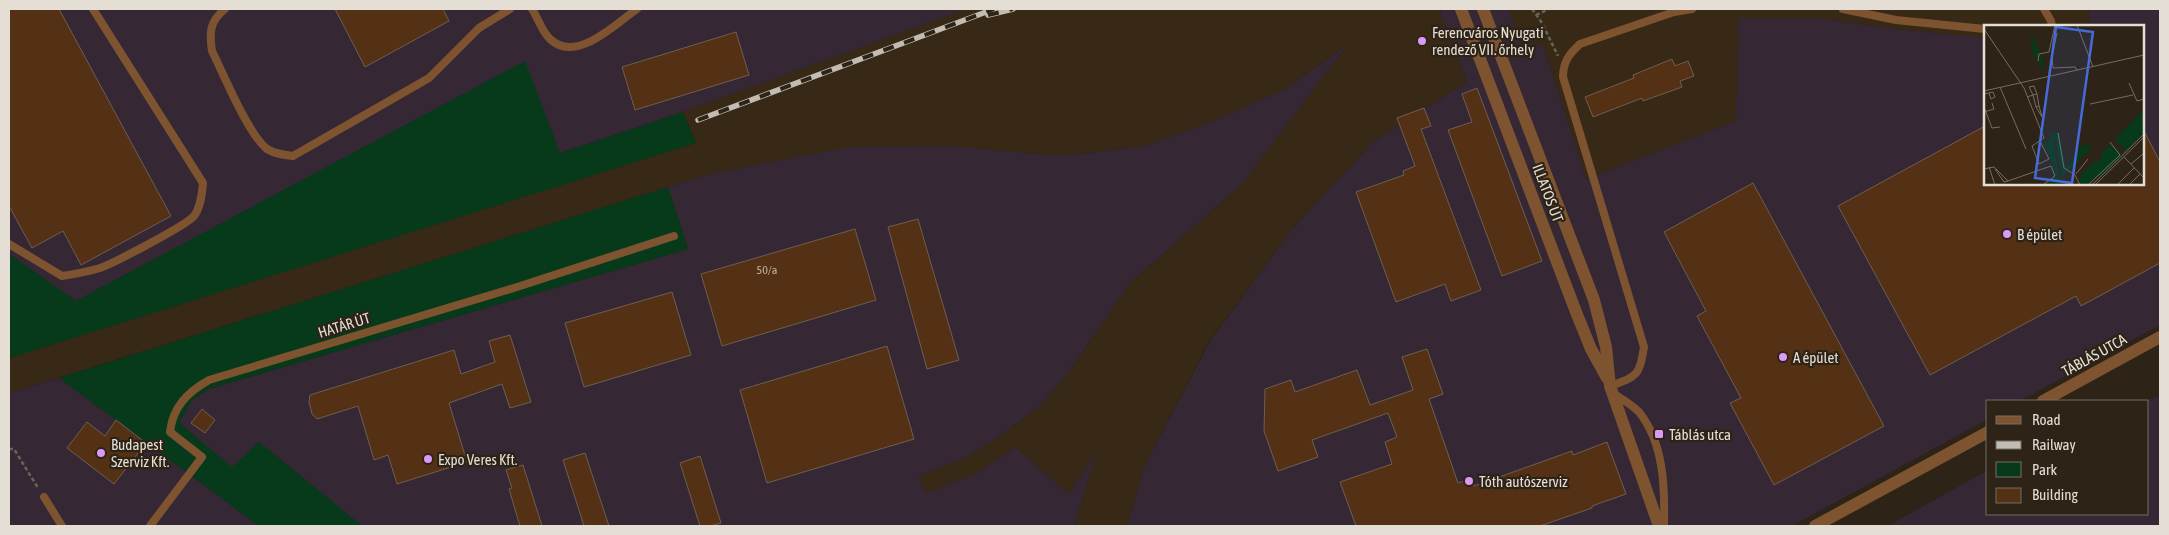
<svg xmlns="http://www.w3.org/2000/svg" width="2169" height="535" font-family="'Asap Condensed',sans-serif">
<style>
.built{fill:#372916}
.industrial{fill:#352734}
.green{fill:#063a1b}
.building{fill:#543114;stroke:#6e5e53}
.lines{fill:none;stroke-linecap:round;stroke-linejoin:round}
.path{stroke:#6a6256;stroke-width:2.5;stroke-dasharray:4 2.5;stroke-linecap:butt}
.service{stroke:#7e5330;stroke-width:8}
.minor{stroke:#7e5330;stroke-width:12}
.tertiary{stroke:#7e5330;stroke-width:12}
.rail-casing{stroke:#c3bcb2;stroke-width:5.5}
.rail{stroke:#2d2316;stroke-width:4;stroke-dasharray:11;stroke-linecap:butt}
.poi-dot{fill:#dc99f5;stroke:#2d2316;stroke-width:2}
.labels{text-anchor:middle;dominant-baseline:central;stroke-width:4.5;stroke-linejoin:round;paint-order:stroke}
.number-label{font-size:12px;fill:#c0b3a5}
.poi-label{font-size:15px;fill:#e4ded5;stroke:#2d2316;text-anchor:start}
.street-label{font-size:15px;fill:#e4ded5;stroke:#2d2316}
.inset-road{fill:none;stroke:#766e62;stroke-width:1}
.view{fill:#456bd7;fill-opacity:0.15;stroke:#456bd7;stroke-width:2.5}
.inset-edge{fill:none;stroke:#e4ded5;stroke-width:2.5}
</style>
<rect width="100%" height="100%" fill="#2d2316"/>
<g class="built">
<path d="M967,9H1439L1467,82L1374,141L1292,229L1209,341L1145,465L1127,526H1074L1095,454L1069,494L1015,447L976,474L925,494L919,476L968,457L1007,431L1037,408L1064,379L1130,283L1242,184L1345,46L1283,90L1211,122L1146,146L1063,156L953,146L710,174L9,393V358L696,143L683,112Z"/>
<path d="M1508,9H2089L2090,26H1985V38H1977L1895,29L1819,18H1740L1737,121L1586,179L1544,47L1522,46Z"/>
</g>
<g class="industrial">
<path d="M9,9H967L683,112L560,153L524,62L76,301L9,254Z"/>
<path d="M1439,9H1508L1522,46L1532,43L1544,47L1586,179L1736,121L1739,18H1819L1895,29L1985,38V184H2143V26H2090L2089,9H2160V325L2020,401H1988V419L1792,526H1127L1145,465L1210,341L1292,229L1374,141L1467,82Z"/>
<path d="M1347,45L1242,184L1130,283L1064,379L1037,408L1007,431L968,457L919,476L925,493L976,474L1015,447L1069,494L1097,451L1074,526H362L259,442L232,468L179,423L192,400L209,389L688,249L668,187L709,174L850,147L953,146L1063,156L1146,146L1211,122L1283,90Z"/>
<path d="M59,378L210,489L259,526H9V393Z"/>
<path d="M2160,396V526H1888L1988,470V514H2148V401H2145Z"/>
</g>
<g class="green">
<path d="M525,61L560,153L683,112L696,143L9,358V254L76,301Z"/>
<path d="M668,187L688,249L209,389L192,400L179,423L232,467L259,442L362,526H259L59,378Z"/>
</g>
<g class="building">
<path d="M9,9H59L171,216L81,265L63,231L32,248L9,206Z"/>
<path d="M335,9H443L449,21L365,67Z"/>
<path d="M736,32L749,75L635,110L622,67Z"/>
<path d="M1672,59L1675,66L1688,61L1694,76L1680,81L1682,87L1643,101L1642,98L1593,117L1585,97L1634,78L1633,75Z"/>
<path d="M1477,88L1542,261L1502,276L1448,130L1472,122L1462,94Z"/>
<path d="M1424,108L1431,126L1421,129L1481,290L1451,301L1445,284L1396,302L1356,192L1404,175L1403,171L1415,166L1397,118Z"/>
<path d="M1985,126V184H2143V129L2160,162V263L2081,306L2076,296L1930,375L1838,206Z"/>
<path d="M1753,183L1884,426L1774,485L1730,403L1741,398L1697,316L1706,311L1664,232Z"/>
<path d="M918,219L959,360L927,369L888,227Z"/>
<path d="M855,229L876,300L722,346L701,274Z"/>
<path d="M672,292L691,355L584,387L565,323Z"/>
<path d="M510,335L531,402L510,408L502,384L449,403L467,462L397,484L388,455L374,460L358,406L317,419L312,414L309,402L310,395L454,350L461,374L495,362L489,341Z"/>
<path d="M887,346L914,439L767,483L740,390Z"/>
<path d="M1427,349L1443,394L1429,399L1458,483L1471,479L1474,486L1572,451L1573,455L1607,442L1626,494L1592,506V508L1540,526H1356L1340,482L1392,464L1385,442L1397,437L1388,413L1312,440L1318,457L1278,471L1264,431L1265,389L1291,380L1295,392L1357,370L1370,405L1413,390L1402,357Z"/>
<path d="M202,409L215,420L205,433L191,423Z"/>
<path d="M116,420L146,443L114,484L67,448L87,422L105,436Z"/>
<path d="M585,453L609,526H584L563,460Z"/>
<path d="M700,456L721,523L710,526H700L680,463Z"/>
<path d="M523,465L542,526H520L509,489L512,488L506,470Z"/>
</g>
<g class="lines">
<g class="path">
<path d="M1532,9L1542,23L1558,56"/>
<path d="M1536,15L1549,9"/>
<path d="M9,449H14L38,488"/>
</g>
<g class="service">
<path d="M225,9C210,21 209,32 212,51C224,75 248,134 267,149C275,154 284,155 293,156L429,78L479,28L510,9"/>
<path d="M532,9C538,18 542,32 550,39C576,64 615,24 637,9"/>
<path d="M1843,9L1896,20L1985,29"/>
<path d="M2044,9L2051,21L2052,26"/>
<path d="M9,244L62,276C75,274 87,272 100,268C112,264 187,225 194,216C201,207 202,193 203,183L93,9"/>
<path d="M1610,386C1638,376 1639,376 1644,347L1563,77C1563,62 1569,54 1580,44L1674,12L1692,9"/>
<path d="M1614,394C1622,399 1632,405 1639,412C1664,443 1665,488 1664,526"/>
<path d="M44,497L62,526"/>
<path d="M150,526L202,457L170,432C173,406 188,392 209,380L517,287L674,236"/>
</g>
<g class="minor">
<path d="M2043,401L2160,337"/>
<path d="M1815,526L1988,432"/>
</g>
<g class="tertiary">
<path d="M1461,9L1576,312L1591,349L1607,378"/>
<path d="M1483,9L1594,300L1606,347L1610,386L1659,526"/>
</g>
<g class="rail-casing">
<g id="rail">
<path d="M988,15L1013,9"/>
<path d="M698,120L994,9"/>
</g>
</g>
<use href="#rail" class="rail"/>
</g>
<g class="poi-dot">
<circle cx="1422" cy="41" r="5"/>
<circle cx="2007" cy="234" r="5"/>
<circle cx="1783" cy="357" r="5"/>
<rect x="1654" y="429" width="10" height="10" rx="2.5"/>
<circle cx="101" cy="453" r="5"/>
<circle cx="428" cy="459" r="5"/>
<circle cx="1469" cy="481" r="5"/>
</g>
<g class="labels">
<g class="number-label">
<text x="767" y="270">50/a</text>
</g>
<g class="poi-label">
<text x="1432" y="32">Ferencváros Nyugati<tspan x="1432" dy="17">rendező VII. őrhely</tspan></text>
<text x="2017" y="234">B épület</text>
<text x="1793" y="357">A épület</text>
<text x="1669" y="434">Táblás utca</text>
<text x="111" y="444">Budapest<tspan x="111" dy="17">Szerviz Kft.</tspan></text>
<text x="438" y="459">Expo Veres Kft.</text>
<text x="1479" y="481">Tóth autószerviz</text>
</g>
<g class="street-label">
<text transform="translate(1548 193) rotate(69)">ILLATOS ÚT</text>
<text transform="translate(344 325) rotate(-17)">HATÁR ÚT</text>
<text transform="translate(2094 355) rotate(-29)">TÁBLÁS UTCA</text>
</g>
</g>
<g transform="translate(1984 25)">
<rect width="160" height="160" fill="#2d2316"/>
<path d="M45,0L52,32L48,9L56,26L53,31L54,37L57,34L54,32L58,29L60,48L49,29ZM160,85V108L142,126L131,114ZM65,106H68L76,160L64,159L72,150L60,117L67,115ZM75,107L82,144L99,119L108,122L78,152L70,108ZM127,119L138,130L115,152L113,150L103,160H97L95,152L109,138L117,135L116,130Z" fill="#063a1b"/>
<path class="inset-road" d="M93,0L109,42M0,4L40,63L60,113L48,121L55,139L65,134L56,116M73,8L68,31L69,43L91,42L93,45M54,36L55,29L65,27L71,0M145,58L153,76L160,74M16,62L42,124M0,66L160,30M0,69L9,67L11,72L7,74L5,68M43,72L49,70L53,69L50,61L45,62L49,70L52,82L55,81L53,69M106,79L149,70M0,82L8,103L16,102M52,82L58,92L55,81M0,87L10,84L8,78M74,108L80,143L91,150L96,160M140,132L160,153M147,139L160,128M5,142L11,160M0,144L10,142L24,156L67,141L71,151L59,160M11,144L20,157L24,156M92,149L104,134M104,160L136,130L126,117M108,160L160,109M111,160L160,112M133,160L150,143M145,160L156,149"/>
<path class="view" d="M72,2L109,7L88,158L51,153Z"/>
<rect width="160" height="160" class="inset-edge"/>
</g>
<rect width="2169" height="535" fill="none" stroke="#e4ded5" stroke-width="20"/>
<rect x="1986" y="400" width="162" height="115" fill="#2d2316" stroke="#766e62"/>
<rect x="1996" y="416" width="25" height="8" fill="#7e5330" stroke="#766e62"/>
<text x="2032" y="425" font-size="15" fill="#e4ded5">Road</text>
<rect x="1996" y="441" width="25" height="8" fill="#c3bcb2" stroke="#766e62"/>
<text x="2032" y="450" font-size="15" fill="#e4ded5">Railway</text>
<rect x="1996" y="462" width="25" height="15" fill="#063a1b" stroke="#766e62"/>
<text x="2032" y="475" font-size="15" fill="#e4ded5">Park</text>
<rect x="1996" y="488" width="25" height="15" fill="#543114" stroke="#766e62"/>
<text x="2032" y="500" font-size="15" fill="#e4ded5">Building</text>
</svg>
